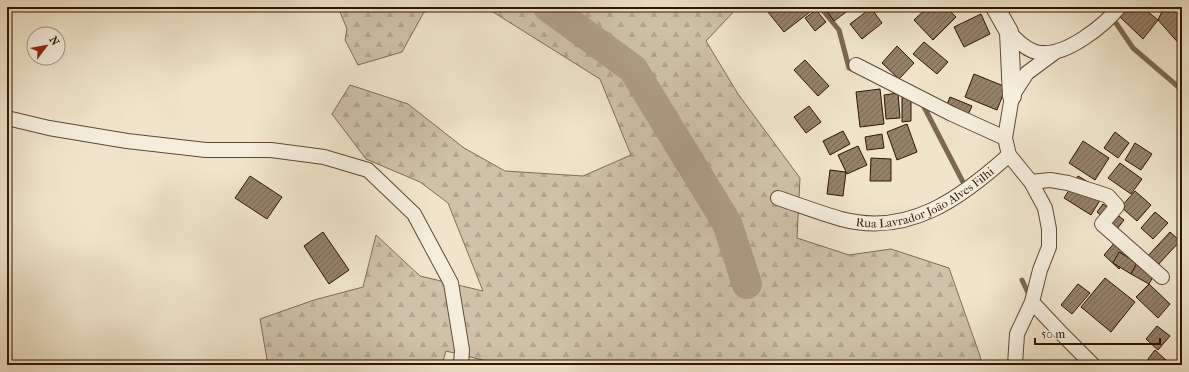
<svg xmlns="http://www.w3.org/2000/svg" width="1189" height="372" font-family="'IM FELL French Canon',serif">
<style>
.forest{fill:url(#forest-firs);stroke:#806c54}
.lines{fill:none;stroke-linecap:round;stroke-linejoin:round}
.stream{stroke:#7c6750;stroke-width:5}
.river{stroke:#af9e86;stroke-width:30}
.building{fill:url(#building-hatch);stroke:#301500}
.minor-casing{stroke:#604933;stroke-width:16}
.tertiary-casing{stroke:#604933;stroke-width:20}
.minor{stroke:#f5eedd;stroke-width:14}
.tertiary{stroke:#f5eedd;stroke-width:18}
.labels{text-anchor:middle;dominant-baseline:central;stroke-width:3;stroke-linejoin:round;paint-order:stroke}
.street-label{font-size:12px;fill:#301500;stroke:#f5eedd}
</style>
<defs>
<pattern id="forest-firs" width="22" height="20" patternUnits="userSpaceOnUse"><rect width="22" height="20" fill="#cfc2a8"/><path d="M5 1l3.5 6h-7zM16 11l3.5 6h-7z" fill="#b2a68f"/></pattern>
<pattern id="building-hatch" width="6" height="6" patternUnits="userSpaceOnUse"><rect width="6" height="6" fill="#94816a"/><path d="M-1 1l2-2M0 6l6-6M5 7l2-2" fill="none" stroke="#796855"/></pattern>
</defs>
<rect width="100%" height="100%" fill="#f0e5cb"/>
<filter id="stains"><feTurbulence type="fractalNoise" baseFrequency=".005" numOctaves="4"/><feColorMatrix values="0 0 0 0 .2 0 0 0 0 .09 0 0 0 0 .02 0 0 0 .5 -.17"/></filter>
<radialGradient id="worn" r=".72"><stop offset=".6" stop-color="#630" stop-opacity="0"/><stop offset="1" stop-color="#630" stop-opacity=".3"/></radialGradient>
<g class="forest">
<path d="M338,7H462L424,12L402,52L358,65L345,40L347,29Z"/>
<path d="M485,7H738L706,41L738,94L800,178L797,238L849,255L891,249L949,268L980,356L982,365H503L446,351L442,365H268L260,319L314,300L363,287L376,235L420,276L483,291L448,203L420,182L366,159L332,114L350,85L408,104L464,148L505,171L583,176L631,155L600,79Z"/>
</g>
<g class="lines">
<g class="stream">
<path d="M820,7L839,30L849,68L856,71"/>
<path d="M1105,7L1133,48L1182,90"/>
<path d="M922,103L964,184"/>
<path d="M1022,280L1030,297"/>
</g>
<path class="river" d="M548,7L633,69L727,223L747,284"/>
</g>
<g class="building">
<path d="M764,7H815V8L784,32Z"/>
<path d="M824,7H853L834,21Z"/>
<path d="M928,7H946L956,17L933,40L914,20Z"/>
<path d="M1021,7H1029L1023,11Z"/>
<path d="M1124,7H1142L1158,20L1143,39L1117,14Z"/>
<path d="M1164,7H1182V47L1158,20Z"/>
<path d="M871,8L882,23L862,39L850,24Z"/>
<path d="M816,10L826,22L815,31L805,18Z"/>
<path d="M981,14L990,34L964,47L954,27Z"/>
<path d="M924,42L948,62L937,74L913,54Z"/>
<path d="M897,46L914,63L899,79L882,63Z"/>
<path d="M805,60L829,86L818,96L794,70Z"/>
<path d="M974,74L1006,87L997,110L965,97Z"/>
<path d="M880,89L884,124L860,127L856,92Z"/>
<path d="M898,93L900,118L886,119L884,95Z"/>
<path d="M902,97H911V121L902,122Z"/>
<path d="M950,97L972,106L967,117L946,107Z"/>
<path d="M809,106L821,122L806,133L794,117Z"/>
<path d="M907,124L917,152L897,160L887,132Z"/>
<path d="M843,131L850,144L830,155L823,141Z"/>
<path d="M1115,132L1129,143L1118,158L1104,148Z"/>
<path d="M882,134L884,148L867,150L865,137Z"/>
<path d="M1083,141L1109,158L1095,180L1069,163Z"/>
<path d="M1135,143L1152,154L1141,170L1125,160Z"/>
<path d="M858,146L867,165L847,174L838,155Z"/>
<path d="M871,158L891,159V181H870Z"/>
<path d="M1120,163L1142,179L1131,194L1108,178Z"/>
<path d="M830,170L846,172L843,196L827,194Z"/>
<path d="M250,176L282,197L267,219L235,198Z"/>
<path d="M1078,176L1105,192L1091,215L1064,198Z"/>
<path d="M1135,191L1151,205L1137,221L1121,207Z"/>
<path d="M1103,204L1124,220L1117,229L1097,212Z"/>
<path d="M1155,212L1168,223L1153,239L1141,228Z"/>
<path d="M323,232L349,270L329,284L304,246Z"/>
<path d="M1170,232L1180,241L1156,267L1146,258Z"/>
<path d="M1116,241L1131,255L1119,269L1104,255Z"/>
<path d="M1119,252L1137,263L1131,274L1113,263Z"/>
<path d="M1137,263L1155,273L1149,284L1131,274Z"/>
<path d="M1105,278L1135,302L1111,332L1081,307Z"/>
<path d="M1078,284L1090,293L1072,314L1061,305Z"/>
<path d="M1149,284L1170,304L1158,318L1136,297Z"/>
<path d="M1157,326L1170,336L1158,350L1146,339Z"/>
<path d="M1155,350L1167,361L1164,365H1154L1148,359Z"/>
</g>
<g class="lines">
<g class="minor-casing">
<g id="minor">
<path d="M1009,32C1017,41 1029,53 1042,53C1067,55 1104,26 1119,7"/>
<path d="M856,65L952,114L1005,138"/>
<path d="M7,118L49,128L127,141L206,150H271L324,157L368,170L414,214L451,283L462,350L461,365"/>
<path d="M1009,155L1031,182L1045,208L1049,229V247L1040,270L1032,302L1062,334L1093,365"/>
<path d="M1031,182L1050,180L1068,183L1108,196L1117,206L1102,224L1162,277"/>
<path id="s1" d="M778,198C799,205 820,213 841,219C909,237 961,198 1009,155L1005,138L1012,96L1027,73L1054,53"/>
<path d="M1015,365L1017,334L1032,302"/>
</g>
</g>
<g class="tertiary-casing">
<path id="tertiary" d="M995,7L1009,32L1012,96"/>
</g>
<use href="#minor" class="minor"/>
<use href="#tertiary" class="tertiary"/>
</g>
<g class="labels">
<g class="street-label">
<text stroke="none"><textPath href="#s1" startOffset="157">Rua Lavrador João Alves Filhi</textPath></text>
</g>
</g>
<rect width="1189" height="372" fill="none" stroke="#f0e5cb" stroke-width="24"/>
<rect x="8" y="8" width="1173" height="356" fill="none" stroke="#301500" stroke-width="2"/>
<rect x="12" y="12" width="1165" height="348" fill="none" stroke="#301500"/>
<g transform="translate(46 46) rotate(58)"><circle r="19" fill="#f5eedd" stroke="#a69785"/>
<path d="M0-3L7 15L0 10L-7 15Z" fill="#8f2418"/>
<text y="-6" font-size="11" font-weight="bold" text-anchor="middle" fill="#301500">N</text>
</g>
<path d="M1035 338v6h125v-6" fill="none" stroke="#301500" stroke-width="2"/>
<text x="1041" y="338" font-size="12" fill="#301500" stroke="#f5eedd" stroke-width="3" paint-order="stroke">50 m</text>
<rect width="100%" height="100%" filter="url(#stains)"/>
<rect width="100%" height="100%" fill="url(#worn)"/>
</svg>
